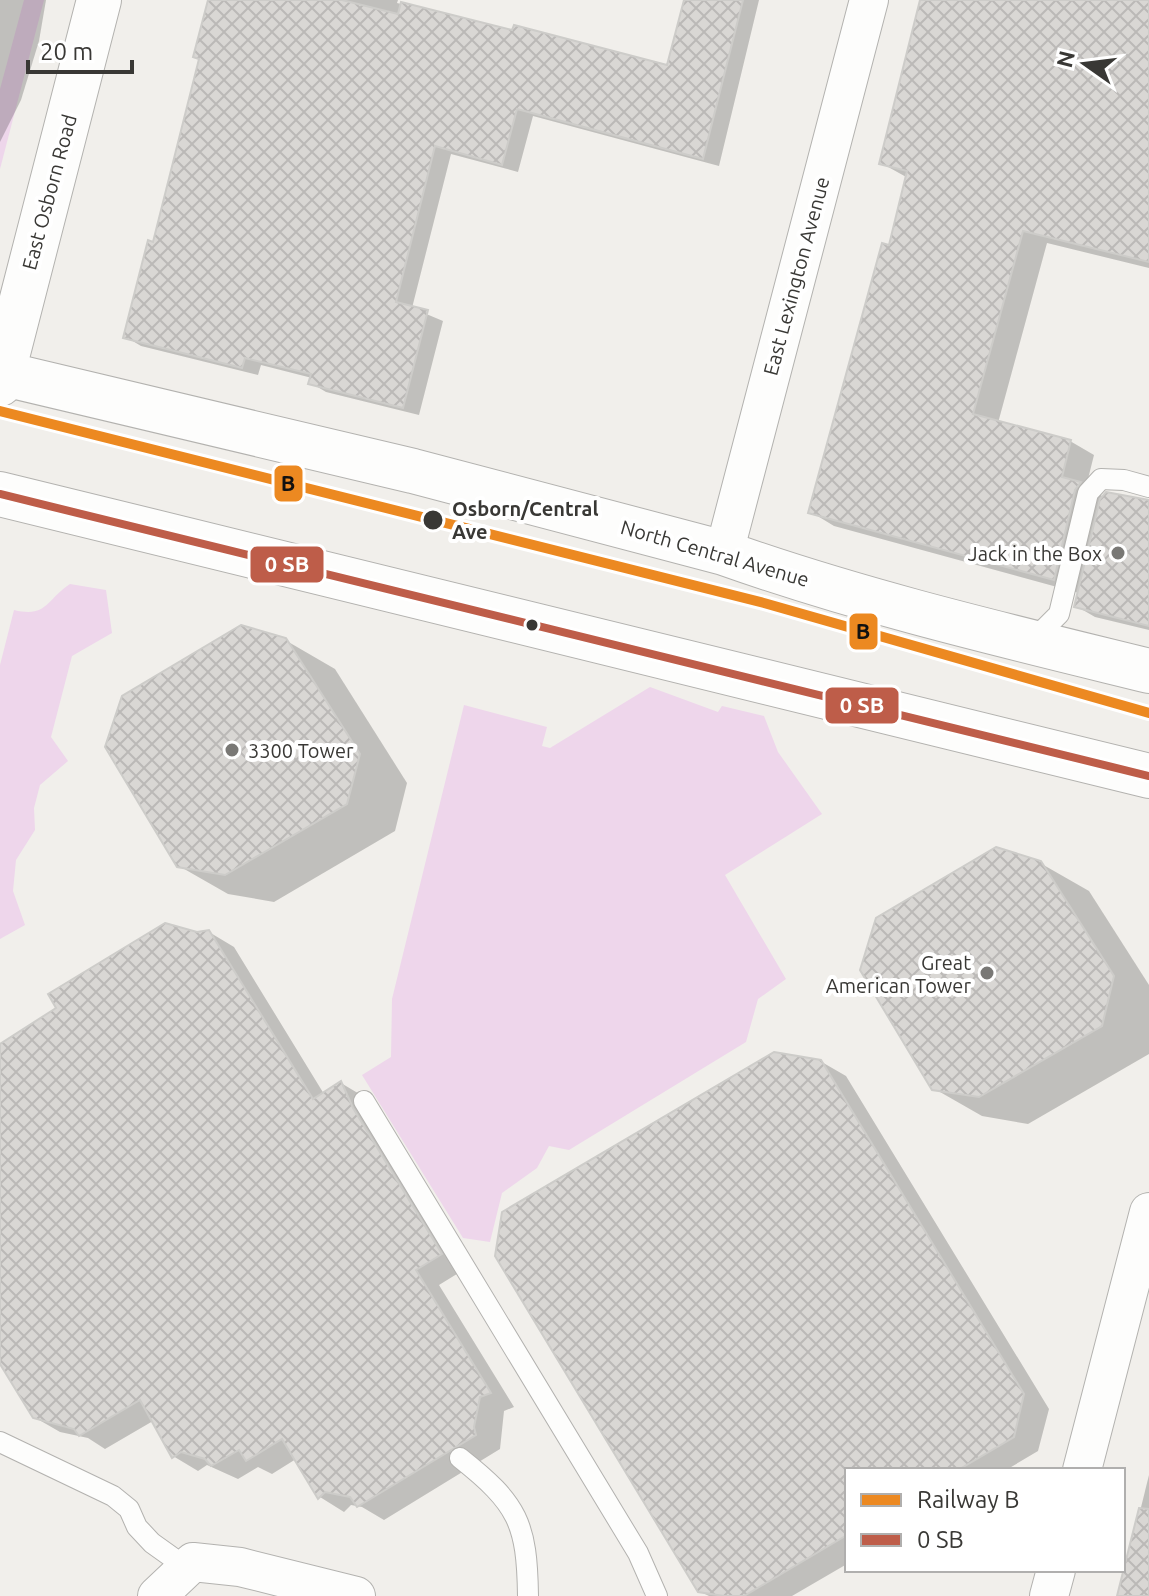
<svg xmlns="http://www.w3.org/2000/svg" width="1149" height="1596" font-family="Ubuntu,sans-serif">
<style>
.grass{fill:#eed6eb}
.shadow{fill:#0003}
.building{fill:url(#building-cross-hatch);stroke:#cdccc9;stroke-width:2}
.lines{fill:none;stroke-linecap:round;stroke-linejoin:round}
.service-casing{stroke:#b3b2af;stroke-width:22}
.minor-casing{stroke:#b3b2af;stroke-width:40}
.secondary-casing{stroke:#b3b2af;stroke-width:46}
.primary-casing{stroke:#b3b2af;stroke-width:46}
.service{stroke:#fdfdfc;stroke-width:20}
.minor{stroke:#fdfdfc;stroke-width:38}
.secondary{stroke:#fdfdfc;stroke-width:44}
.primary{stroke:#fdfdfc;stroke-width:44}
.bus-1-casing{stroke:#fff;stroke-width:14}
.bus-1{stroke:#be5d49;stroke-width:8}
.rail-1-casing{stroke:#fff;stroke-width:16}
.rail-1{stroke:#ec8921;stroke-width:10}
.stop-dot{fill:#393835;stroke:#fff;stroke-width:3}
.poi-dot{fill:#797875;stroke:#fff;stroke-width:3}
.labels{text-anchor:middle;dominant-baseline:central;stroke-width:8;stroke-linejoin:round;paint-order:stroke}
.street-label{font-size:20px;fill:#393835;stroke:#fff}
.stop-label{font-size:20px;font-weight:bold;fill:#393835;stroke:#fff;text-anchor:start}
.poi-label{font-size:20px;fill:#393835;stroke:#fff;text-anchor:end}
.line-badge{stroke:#fff;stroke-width:3}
.badge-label{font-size:22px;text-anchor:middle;font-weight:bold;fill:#fff}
.pale-badge-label{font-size:22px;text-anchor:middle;font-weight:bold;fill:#111}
</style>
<defs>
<pattern id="building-cross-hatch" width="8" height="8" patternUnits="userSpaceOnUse" patternTransform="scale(2)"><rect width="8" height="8" fill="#d9d7d4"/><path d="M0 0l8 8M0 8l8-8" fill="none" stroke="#bbb9b7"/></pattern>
</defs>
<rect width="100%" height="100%" fill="#f1efeb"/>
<g class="grass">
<path d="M24,0H44L0,169V89Z"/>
<path d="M70,584L106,590L112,633L72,656L51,737L68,761L40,785L34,808L35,830L16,860L13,891L25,925L0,939V665L14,610C47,618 46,600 70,584Z"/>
<path d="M650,687L718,712L722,706L764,716L778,752L822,814L725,875L786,979L758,999L746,1042L569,1150L549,1146L537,1168L502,1193L490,1242L463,1238L362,1075L391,1057L392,999L464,705L547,727L542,746L550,748Z"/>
</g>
<g class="shadow">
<path d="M0,0H46L39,41L21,100L0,142Z"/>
<path d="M210,0H398L397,3L514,32L668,67L686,0H759L719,166L533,116L518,172L451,154L412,308L443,321L419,415L326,392L311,383L312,378L261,365L258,375L141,346L126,337L155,244L201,60Z"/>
<path d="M922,0H1149V268L1047,243L998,423L1070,441L1094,455L1086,487L1104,497L1149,502V630L1095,617L1076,606L1079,593L834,526L811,512L908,178L881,163Z"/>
<path d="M285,640L335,669L407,783L395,831L274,902L228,894L179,866Z"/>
<path d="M1040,863L1089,891L1149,985V1054L1028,1124L982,1116L933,1088Z"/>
<path d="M209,932L234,947L324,1094L341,1083L366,1098L465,1269L439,1285L514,1407L504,1411L500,1449L384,1520L362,1507L351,1505L344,1512L320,1497L296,1459L272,1474L258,1467L238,1479L207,1465L198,1471L173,1456L153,1421L105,1449L88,1438L60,1432L34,1417L0,1361V1054L197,934Z"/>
<path d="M820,1061L846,1076L1049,1409L1038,1451L1006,1470H847V1564L792,1596H709L699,1591Z"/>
<path d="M1149,1475V1596H1119Z"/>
</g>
<g class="building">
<path d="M208,0H342L398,14L401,2L512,30L514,25L667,65L684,0H743L703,159L517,109L502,165L435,146L396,302L428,310L403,408L308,384L311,374L245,358L242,368L123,338L148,240L153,242L199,59L193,57Z"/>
<path d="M920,0H1149V262L1023,231L973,414L1071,440L1062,477L1081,482L1075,490L1054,580L808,513L882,243L889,245L907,171L879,164Z"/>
<path d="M1106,492L1149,500V626L1074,607L1100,499Z"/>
<path d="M241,625L286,638L360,754L347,804L225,875L177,867L105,747L122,696Z"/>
<path d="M996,847L1041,861L1114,976L1102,1026L979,1097L932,1090L860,970L876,918Z"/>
<path d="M165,923L197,932L209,930L313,1099L341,1081L353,1108L442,1254L416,1270L491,1393L480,1397L474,1427L476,1435L357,1507L350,1497L325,1492L318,1499L282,1439L246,1461L239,1450L211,1466L205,1459L181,1452L172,1458L140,1400L79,1436L74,1429L33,1418L0,1364V1044L56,1008L48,994Z"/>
<path d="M774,1052L821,1060L1024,1394L1014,1437L958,1470H847V1535L744,1596H724L698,1592L495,1256L502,1212Z"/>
<path d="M1139,1508L1149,1509V1596H1117Z"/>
</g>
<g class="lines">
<g class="service-casing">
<g id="service">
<path d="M1031,642L1059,614L1088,493L1101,479L1124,480L1149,487"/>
<path d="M364,1101L638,1553L657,1596"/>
<path d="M0,1442L113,1496L129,1509L137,1527L152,1543L187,1568"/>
<path d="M460,1458C518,1504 527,1523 528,1596"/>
</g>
</g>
<g class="minor-casing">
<g id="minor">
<path d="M724,553L869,0"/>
<path d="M1082,1470L1149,1212"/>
<path d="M157,1596L193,1562L240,1567L356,1596"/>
<path d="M1049,1596L1056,1570"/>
</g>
</g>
<g class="secondary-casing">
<path id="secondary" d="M0,384L99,0"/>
</g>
<g class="primary-casing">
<g id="primary">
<path d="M0,373L413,471L724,553C862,602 1007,636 1149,671"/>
<path d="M0,494L1149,776"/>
</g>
</g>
<use href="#service" class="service"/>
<use href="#minor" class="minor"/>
<use href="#secondary" class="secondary"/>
<use href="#primary" class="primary"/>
<g class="bus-1-casing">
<path id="bus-1" d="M0,494L1149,776"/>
</g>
<use href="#bus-1" class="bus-1"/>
<g class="rail-1-casing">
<path id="rail-1" d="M0,411L764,603L1149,713"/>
</g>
<use href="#rail-1" class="rail-1"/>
</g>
<g class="stop-dot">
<circle cx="433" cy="520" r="11"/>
<circle cx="532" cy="625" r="7"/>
</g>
<g class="poi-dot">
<circle cx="1118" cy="553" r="8"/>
<circle cx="232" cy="750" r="8"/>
<circle cx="987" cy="973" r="8"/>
</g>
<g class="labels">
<g class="street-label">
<text transform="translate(49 192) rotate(-75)">East Osborn Road</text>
<text transform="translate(796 276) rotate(-75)">East Lexington Avenue</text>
<text transform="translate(715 553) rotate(16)">North Central Avenue</text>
</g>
<g class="stop-label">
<text x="452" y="508">Osborn/Central<tspan x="452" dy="23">Ave</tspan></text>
</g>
<g class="poi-label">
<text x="1102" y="553">Jack in the Box</text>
<text x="248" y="750" text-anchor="start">3300 Tower</text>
<text x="971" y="962">Great<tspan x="971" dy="23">American Tower</tspan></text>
</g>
</g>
<g class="line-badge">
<rect x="273" y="464" width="31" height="39" rx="8" fill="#ec8921"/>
<rect x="249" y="545" width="76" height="39" rx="8" fill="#be5d49"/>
<rect x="848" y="612" width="31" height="39" rx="8" fill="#ec8921"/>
<rect x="824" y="686" width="76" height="39" rx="8" fill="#be5d49"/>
</g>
<g class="badge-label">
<text x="287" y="572">0 SB</text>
<text x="862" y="713">0 SB</text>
</g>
<g class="pale-badge-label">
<text x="288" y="491">B</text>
<text x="863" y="639">B</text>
</g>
<rect x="845" y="1468" width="280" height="104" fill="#ffffff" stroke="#b0afae" stroke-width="2"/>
<rect x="861" y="1494" width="40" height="12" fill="#ec8921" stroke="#b0afae" stroke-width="2"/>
<text x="917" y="1508" font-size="24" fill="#393835">Railway B</text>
<rect x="861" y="1534" width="40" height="12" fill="#be5d49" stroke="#b0afae" stroke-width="2"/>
<text x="917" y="1548" font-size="24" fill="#393835">0 SB</text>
<g transform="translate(1085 64) rotate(284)" stroke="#ffffff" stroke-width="6" paint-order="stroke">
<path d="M0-6L14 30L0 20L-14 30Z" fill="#393835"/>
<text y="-12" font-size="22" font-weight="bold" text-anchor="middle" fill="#393835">N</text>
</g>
<path d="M28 60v12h104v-12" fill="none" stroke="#393835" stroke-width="4"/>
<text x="40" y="60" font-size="24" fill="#393835" stroke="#ffffff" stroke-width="6" paint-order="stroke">20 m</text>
</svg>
